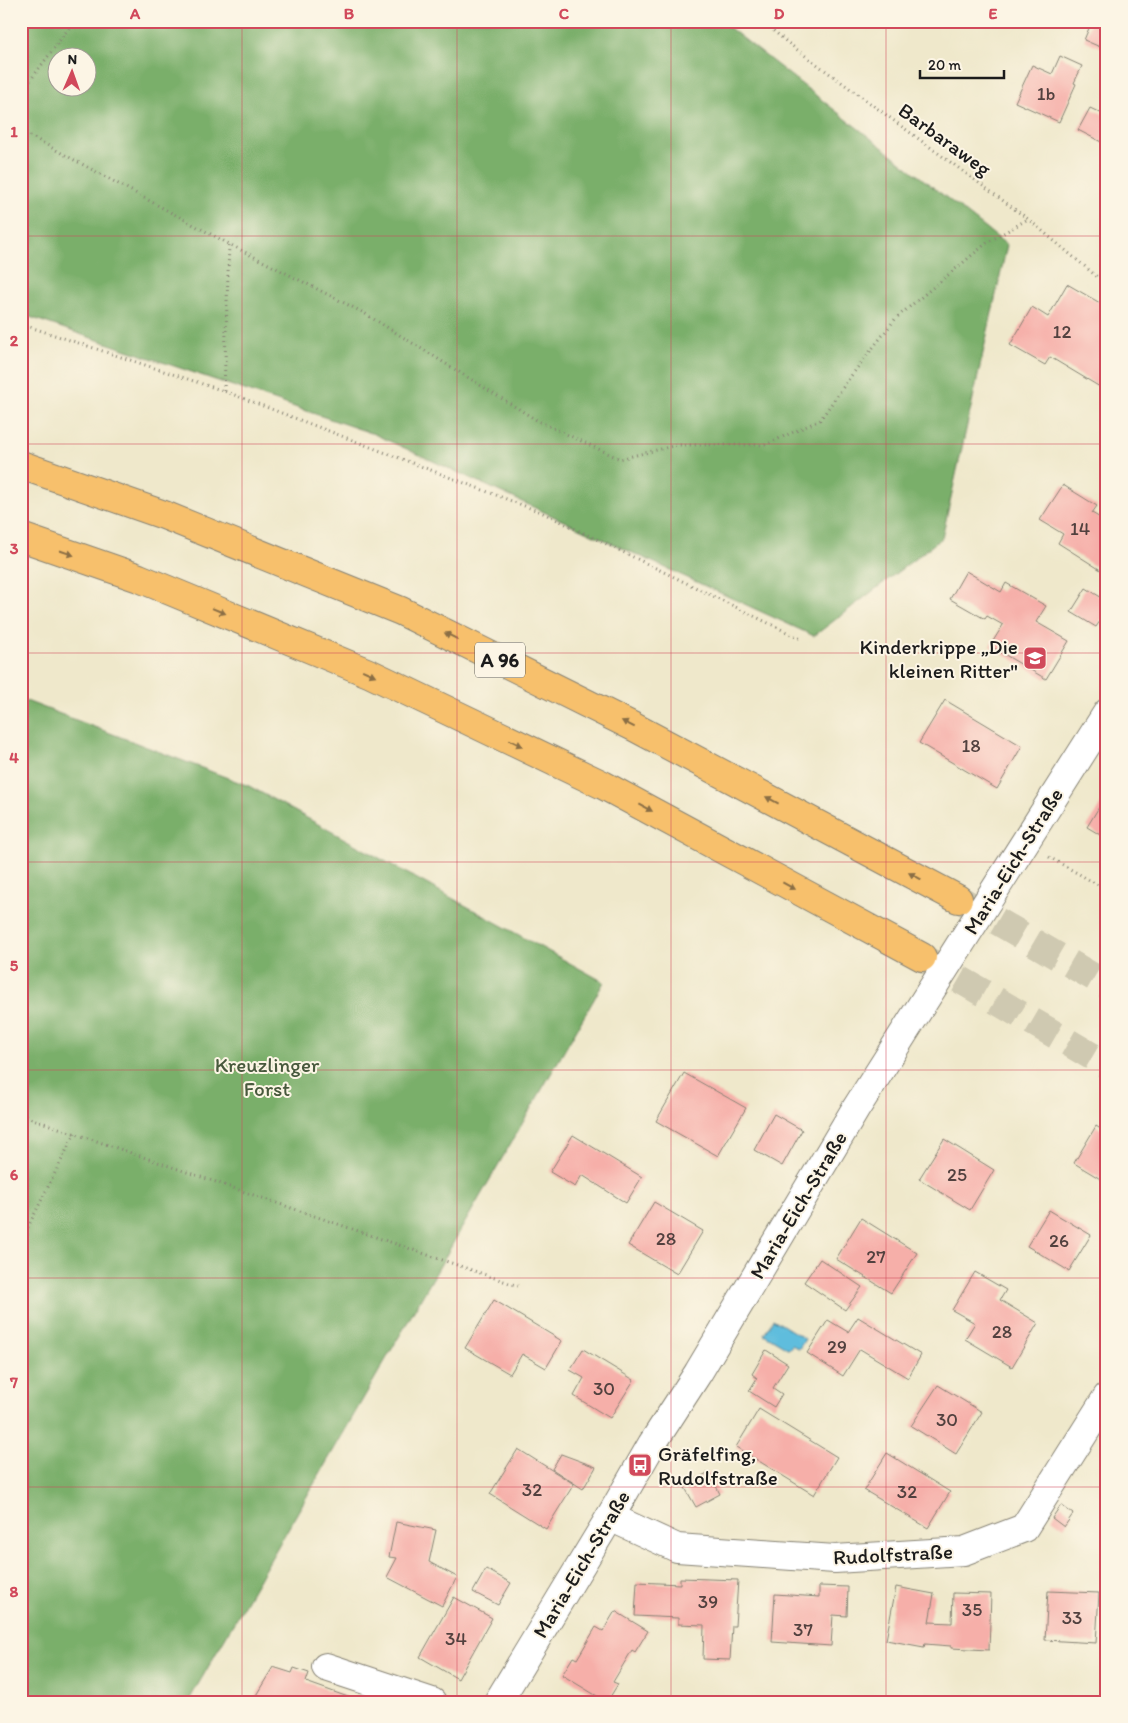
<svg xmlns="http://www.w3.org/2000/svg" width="1128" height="1723" font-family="Itim,sans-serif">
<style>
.forest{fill:#7aaf6b;stroke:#4b6644;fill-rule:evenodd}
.water{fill:#5ebddd;stroke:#3d6c7c}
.building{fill:#f6afa9}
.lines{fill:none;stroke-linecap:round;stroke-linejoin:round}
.highway-tunnel{stroke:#cfc9b1;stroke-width:28;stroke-dasharray:28 14;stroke-linecap:butt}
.minor-casing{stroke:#868274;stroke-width:30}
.highway-casing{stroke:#868274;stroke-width:30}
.path{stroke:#868274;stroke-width:3;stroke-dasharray:1 4;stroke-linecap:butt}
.minor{stroke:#fff;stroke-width:28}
.highway{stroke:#f7c06c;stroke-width:28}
.oneway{fill:#8a6e44}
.grid{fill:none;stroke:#d1495b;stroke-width:1;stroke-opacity:0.55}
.labels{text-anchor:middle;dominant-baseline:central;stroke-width:4;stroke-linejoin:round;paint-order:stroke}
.number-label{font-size:19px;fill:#52413f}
.shield{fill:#fcf5e5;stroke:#5f5d58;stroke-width:1}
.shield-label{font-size:20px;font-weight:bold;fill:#1c1c1c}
.street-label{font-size:21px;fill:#1c1c1c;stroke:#fcf5e5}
.poi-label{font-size:21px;fill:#1c1c1c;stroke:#fcf5e5;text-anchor:end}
.park-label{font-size:21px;fill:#48593d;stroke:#fcf5e5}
.neatline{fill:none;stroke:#d1495b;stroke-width:2}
.grid-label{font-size:16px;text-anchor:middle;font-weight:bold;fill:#d1495b}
</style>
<rect width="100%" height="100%" fill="#fcf5e5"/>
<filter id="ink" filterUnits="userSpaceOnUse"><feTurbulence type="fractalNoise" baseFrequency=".02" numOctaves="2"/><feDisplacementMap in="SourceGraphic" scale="10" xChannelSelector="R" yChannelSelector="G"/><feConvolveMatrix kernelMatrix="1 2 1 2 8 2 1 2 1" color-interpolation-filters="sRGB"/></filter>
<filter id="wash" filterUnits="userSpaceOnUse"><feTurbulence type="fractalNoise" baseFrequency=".0096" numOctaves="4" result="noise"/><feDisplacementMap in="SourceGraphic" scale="20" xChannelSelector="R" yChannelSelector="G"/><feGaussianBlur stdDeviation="1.12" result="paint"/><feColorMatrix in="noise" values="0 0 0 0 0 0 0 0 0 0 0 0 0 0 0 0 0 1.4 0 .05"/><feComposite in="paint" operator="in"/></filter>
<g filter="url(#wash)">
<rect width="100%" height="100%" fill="#efe8cb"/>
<g class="forest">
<path d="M21,21H721L1007,245L942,538L814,636L374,434L21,314ZM58,58H88V88H58Z"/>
<path d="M21,699L249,786L604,982L188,1702H21Z"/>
</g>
<path class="water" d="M773,1319L805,1339L799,1349L792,1345L789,1349L764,1334Z"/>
<g id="blocks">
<g class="building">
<path d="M1092,21H1107V50L1084,40Z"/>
<path d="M1060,56L1082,66L1074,83L1076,84L1059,122L1015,102L1032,65L1052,74Z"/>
<path d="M1090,108L1107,116V145L1078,130Z"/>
<path d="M1067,284L1107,307V376L1100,387L1050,357L1045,365L1010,345L1032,307L1048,317Z"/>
<path d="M1063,485L1097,506L1092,513L1107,522V574L1058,543L1063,534L1040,520Z"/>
<path d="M966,571L1001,592L1006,583L1046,606L1036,622L1069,641L1046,679L990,646L1003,625L987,616L985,619L950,599Z"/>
<path d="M1086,588L1107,601V611L1096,627L1071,612Z"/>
<path d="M945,700L1022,746L997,789L919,743Z"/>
<path d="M1107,794V839L1087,827Z"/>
<path d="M684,1073L746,1108L718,1156L656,1121Z"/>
<path d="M774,1114L802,1130L782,1166L754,1150Z"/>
<path d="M1096,1126L1107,1133V1183L1074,1163Z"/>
<path d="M573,1135L642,1177L626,1203L582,1175L575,1187L550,1172Z"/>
<path d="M944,1139L994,1170L970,1210L919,1179Z"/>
<path d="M654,1202L703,1231L677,1274L628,1245Z"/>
<path d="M1049,1210L1091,1235L1069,1271L1027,1246Z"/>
<path d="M861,1218L917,1253L891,1293L836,1259Z"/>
<path d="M820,1259L862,1287L845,1310L804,1282Z"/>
<path d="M975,1272L1006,1290L1000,1300L1038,1323L1012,1367L965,1339L975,1323L952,1310Z"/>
<path d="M494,1300L562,1341L546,1368L522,1354L510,1374L465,1348Z"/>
<path d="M858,1317L921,1355L908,1378L860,1349L843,1376L807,1353L828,1320L848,1332Z"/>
<path d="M583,1349L634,1380L610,1418L574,1396L584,1378L570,1370Z"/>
<path d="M766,1350L788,1364L773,1388L782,1394L774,1407L749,1391L757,1378L752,1374Z"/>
<path d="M938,1385L982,1412L956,1454L911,1426Z"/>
<path d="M759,1409L837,1457L814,1495L736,1447Z"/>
<path d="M518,1449L574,1484L546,1529L490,1494Z"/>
<path d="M887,1453L950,1492L928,1528L864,1490Z"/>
<path d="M561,1454L596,1467L583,1489L552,1469Z"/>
<path d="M709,1472L720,1494L696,1507L684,1486Z"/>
<path d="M1061,1505L1073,1514L1064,1527L1052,1518Z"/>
<path d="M396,1522L436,1530L429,1562L457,1577L442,1606L387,1577L397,1558L389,1557Z"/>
<path d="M486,1569L511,1583L498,1605L473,1592Z"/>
<path d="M680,1578L738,1580L735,1626H732L730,1660L703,1659L704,1625L678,1624V1618L635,1616L637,1582L680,1584Z"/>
<path d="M819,1586L848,1587L847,1616L833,1615L831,1646L772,1642L775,1594L819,1597Z"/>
<path d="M896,1587L934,1594L929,1622L952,1623L953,1593L991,1594L989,1650L951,1648V1646L925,1644L924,1647L886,1640Z"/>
<path d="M1048,1591L1099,1593L1096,1643L1045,1640Z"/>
<path d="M454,1597L492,1618L458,1679L420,1657Z"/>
<path d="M615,1611L648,1631L635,1652L632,1650L613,1682L618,1684L607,1702L562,1675L573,1657L577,1659L596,1627L603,1631Z"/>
<path d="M273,1667L292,1673L294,1668L309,1673L306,1682L362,1702H252Z"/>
</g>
</g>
</g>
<g filter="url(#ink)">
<use href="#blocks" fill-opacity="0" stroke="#868274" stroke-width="1"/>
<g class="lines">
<g class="highway-tunnel">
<path d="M961,900L1107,985"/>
<path d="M923,958L1107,1065"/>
</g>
<g class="minor-casing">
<g id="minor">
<path d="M610,1517L677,1548L835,1559L964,1551L1024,1528L1107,1397"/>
<path d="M326,1667L432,1702"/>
<path d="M498,1702L610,1517L652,1444L698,1373L855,1110L1107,713"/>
</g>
</g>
<g class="highway-casing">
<g id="highway">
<path d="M21,465L164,515L401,611L634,727L958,899"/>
<path d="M21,537L139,578L371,674L603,785L922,957"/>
</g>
</g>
<g class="path">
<path d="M762,21L788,43L1028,219L1107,285"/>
<path d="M21,93L74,21"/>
<path d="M21,131L229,244L364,313L538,421L620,459L677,445H765L820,420L851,376L896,318L988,242L1028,219"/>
<path d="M21,324L224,391L543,513L801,639"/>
<path d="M224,391L229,244"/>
<path d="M1049,857L1107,890"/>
<path d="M21,1115L518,1286"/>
<path d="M21,1241L75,1133"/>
</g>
<use href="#minor" class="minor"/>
<use href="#highway" class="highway"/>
</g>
<defs><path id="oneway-solid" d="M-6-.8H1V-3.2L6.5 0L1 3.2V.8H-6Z" transform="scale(1.25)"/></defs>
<g class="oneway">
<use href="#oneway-solid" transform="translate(67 553) rotate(19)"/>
<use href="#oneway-solid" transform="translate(219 611) rotate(22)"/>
<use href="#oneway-solid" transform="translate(451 636) rotate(-154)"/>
<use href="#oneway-solid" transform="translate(369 673) rotate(24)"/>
<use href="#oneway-solid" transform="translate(628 724) rotate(-153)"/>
<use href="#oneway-solid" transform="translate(516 743) rotate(26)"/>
<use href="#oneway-solid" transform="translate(772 800) rotate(-152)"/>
<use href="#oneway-solid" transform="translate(646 808) rotate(28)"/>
<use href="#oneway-solid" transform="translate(915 876) rotate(-152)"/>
<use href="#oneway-solid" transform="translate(789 886) rotate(28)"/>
</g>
</g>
<path class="grid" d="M242,21V1702M457,21V1702M671,21V1702M886,21V1702M21,236H1107M21,444H1107M21,653H1107M21,862H1107M21,1070H1107M21,1278H1107M21,1487H1107"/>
<defs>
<g id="school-square" transform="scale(1.25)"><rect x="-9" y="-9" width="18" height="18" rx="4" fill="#d1495b" stroke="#fcf5e5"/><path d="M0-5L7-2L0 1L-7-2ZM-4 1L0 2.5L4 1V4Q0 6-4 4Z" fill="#fff"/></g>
<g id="bus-square" transform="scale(1.25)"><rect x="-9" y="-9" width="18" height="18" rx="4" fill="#d1495b" stroke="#fcf5e5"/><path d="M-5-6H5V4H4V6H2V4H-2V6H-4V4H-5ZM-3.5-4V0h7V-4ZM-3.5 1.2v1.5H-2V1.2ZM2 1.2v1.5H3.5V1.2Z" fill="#fff"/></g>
</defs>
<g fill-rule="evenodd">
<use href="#school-square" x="1035" y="658"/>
<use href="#bus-square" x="640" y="1465"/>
</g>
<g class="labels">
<g class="number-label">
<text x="1046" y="93">1b</text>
<text x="1062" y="331">12</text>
<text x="1080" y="528">14</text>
<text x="971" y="745">18</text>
<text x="957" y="1174">25</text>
<text x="666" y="1238">28</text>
<text x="1059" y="1240">26</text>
<text x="876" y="1256">27</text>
<text x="1002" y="1331">28</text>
<text x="837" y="1346">29</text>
<text x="604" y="1388">30</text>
<text x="947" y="1419">30</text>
<text x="532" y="1489">32</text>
<text x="907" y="1491">32</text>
<text x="708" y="1601">39</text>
<text x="972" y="1609">35</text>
<text x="1072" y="1617">33</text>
<text x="803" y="1629">37</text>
<text x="456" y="1638">34</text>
</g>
<rect class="shield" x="475" y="642.5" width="50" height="35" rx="4"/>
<g class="shield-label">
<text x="500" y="660">A 96</text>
</g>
<g class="street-label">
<text transform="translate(945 139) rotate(36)">Barbaraweg</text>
<text transform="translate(1013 861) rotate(-58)">Maria-Eich-Straße</text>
<text transform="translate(798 1205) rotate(-59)">Maria-Eich-Straße</text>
<text transform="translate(893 1554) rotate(-3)">Rudolfstraße</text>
<text transform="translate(581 1564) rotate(-59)">Maria-Eich-Straße</text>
</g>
<g class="poi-label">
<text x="1018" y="646">Kinderkrippe „Die<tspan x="1018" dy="24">kleinen Ritter"</tspan></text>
<text x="658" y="1453" text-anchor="start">Gräfelfing,<tspan x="658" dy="24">Rudolfstraße</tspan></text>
</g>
<g class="park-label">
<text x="267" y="1064">Kreuzlinger<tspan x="267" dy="24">Forst</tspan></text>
</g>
</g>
<rect width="1128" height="1723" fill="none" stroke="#fcf5e5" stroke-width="55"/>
<g transform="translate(72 72) rotate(2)"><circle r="24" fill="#fcf5e5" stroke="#a29e95"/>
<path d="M0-4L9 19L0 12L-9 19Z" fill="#d1495b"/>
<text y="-8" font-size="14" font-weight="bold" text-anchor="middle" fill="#1c1c1c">N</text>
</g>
<path d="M920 70v8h84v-8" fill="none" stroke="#1c1c1c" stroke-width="2.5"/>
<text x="928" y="70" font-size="15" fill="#1c1c1c" stroke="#fcf5e5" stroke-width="4" paint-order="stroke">20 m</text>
<rect x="28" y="28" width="1072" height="1668" class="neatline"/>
<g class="grid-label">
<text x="135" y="19">A</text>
<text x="349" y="19">B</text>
<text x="564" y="19">C</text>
<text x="779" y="19">D</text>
<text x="993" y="19">E</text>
<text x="14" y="137">1</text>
<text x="14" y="346">2</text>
<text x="14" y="554">3</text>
<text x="14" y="763">4</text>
<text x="14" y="971">5</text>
<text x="14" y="1180">6</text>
<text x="14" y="1388">7</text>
<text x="14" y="1597">8</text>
</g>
</svg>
